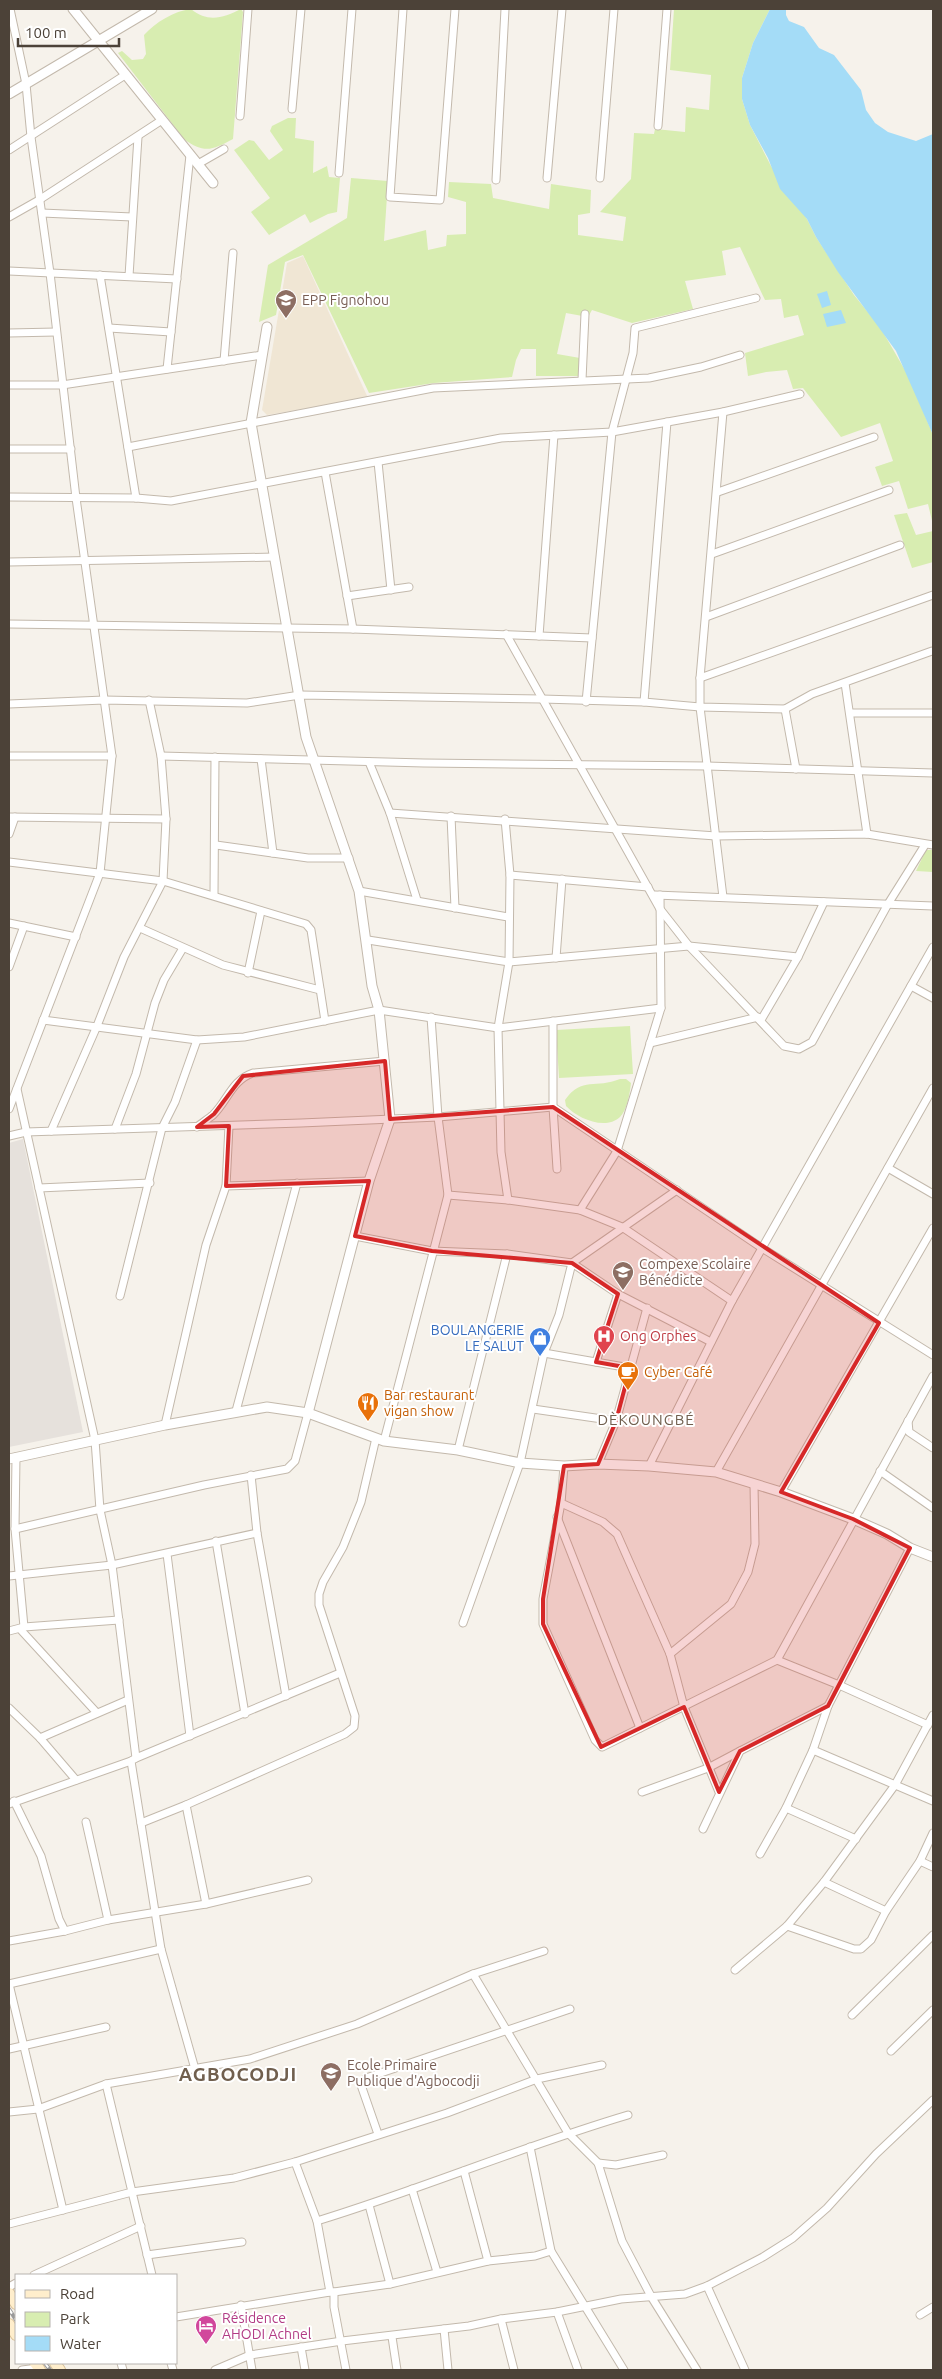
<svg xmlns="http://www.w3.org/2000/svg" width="942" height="2379" font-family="Ubuntu,sans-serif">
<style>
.industrial{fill:#e6e1dc}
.education{fill:#f0e6d4}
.green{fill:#d8edb1}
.water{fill:#a4dcf7}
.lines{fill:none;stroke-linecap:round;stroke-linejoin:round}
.minor-casing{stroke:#c3b9ac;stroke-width:9}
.tertiary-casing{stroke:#c3b9ac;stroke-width:11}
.secondary-casing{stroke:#dac298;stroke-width:12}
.minor{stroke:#fff;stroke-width:7}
.tertiary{stroke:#fff;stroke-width:9}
.secondary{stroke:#fec;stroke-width:10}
.rail-casing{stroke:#9a9a9a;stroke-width:4}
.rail{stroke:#fff;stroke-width:2;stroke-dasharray:5.5;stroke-linecap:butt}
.marked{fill:#d62828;fill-opacity:0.2;stroke:#d62828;stroke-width:4;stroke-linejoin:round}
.labels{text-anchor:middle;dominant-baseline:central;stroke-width:4;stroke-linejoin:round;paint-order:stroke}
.education-label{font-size:14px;fill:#785e54;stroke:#fff;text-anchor:start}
.shop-label{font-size:14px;fill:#366cbe;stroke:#fff;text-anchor:end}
.health-label{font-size:14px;fill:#be3a42;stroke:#fff;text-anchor:start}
.food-label{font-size:14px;fill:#c56008;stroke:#fff;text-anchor:start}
.hotel-label{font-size:14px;fill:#b23c85;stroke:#fff;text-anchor:start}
.neighbourhood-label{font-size:15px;letter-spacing:1px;fill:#705f4e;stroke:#fff}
.district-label{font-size:19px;font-weight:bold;letter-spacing:1px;fill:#705f4e;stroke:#fff}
</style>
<rect width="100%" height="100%" fill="#f6f2eb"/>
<path class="industrial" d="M23,1139L83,1432L9,1447V1143Z"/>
<path class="education" d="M303,256L368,398L267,415L262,410L287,263Z"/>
<g class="green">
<path d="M191,9C208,23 223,18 241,9L243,12L233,139C213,150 204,154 184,139L118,53L122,51L132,60L143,59L146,54L144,35C156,22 174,11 191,9Z"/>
<path d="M674,9H770L753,43L742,78V99L750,125L771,166L807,219L816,237L854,295L880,327L909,377L933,435V525L928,504L908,509L899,481L882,486L875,467L893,461L880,423L841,437L803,388L793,389L787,370L766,372L748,376L745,353L804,335L798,315L784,318L781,299L765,300L740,247L722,251L726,275L685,281L693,309L632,323L592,310L588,317L566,313L557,354L580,358L579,376H536V349H521L516,360L512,377L434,383L369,393L303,255L285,262L276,315L259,322L268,265L347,218L351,178L388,181L384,241L426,230L428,250L446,246L447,235L466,234V202L448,197L449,182L491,184L493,198L549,209L551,184L591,190L590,213L578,215V235L623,241L626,217L600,212L631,179L634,133L654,134L655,129L685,132L686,107L709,110L711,75L670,70Z"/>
<path d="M288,118H296L295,138L314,141L313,173L327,166L329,177L340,178L337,212L328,214L310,223L305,214L269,235L251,212L270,198L234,150L249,140L254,141L269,160L283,150L270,131L272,126Z"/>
<path d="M907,513L916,535L933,531V562L912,568L894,515Z"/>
<path d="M926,850H933V872L916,871Z"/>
<path d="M630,1026L633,1074L559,1078L556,1030Z"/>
<path d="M620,1079H626L631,1083C630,1093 627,1110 620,1117C605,1131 577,1118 566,1106L565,1100C582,1076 596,1089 620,1079Z"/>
</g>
<g class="water">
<path d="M770,9H786V15L789,21L804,27L819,48L834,55L861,90L866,110L875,123L888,132L916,141L933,134V435L896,351L838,272L816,237L807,219L780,189L768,158L750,125L742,99V78L753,43Z"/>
<path d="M827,291L831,305L822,308L817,294Z"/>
<path d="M841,310L846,323L827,327L823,314Z"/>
</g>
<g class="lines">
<g class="minor-casing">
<g id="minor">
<path d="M403,9L390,197L440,200L455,9"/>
<path d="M292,109L301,9"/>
<path d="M240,116L248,9"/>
<path d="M658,126L667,9"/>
<path d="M9,150L125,75"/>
<path d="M198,164L224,149"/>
<path d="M339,173L352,9"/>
<path d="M547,178L562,9"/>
<path d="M600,178L614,9"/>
<path d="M496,180L505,9"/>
<path d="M42,213L132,217"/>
<path d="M9,217L39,200L162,120"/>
<path d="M9,271L177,279"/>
<path d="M100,275L136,498"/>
<path d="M129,276L138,137"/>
<path d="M109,328L171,332"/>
<path d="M9,333L56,332"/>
<path d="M224,361L233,253"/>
<path d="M167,369L190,155"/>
<path d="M582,380L585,314"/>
<path d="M9,385H62L262,355"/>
<path d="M128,447L433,388L649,378L701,367L740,355"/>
<path d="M9,449H71"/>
<path d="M378,462L391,590"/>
<path d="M325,472L353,629"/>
<path d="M718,492L874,437"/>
<path d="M9,497L136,498L171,501L501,438L612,432L723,412L800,394"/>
<path d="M712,554L889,490"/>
<path d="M9,562L275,557"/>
<path d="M347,596L409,587"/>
<path d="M706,617L900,545"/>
<path d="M9,624L353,629L592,638"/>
<path d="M506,634L660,909L689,946L784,1046L799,1049L812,1042L888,904L925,845"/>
<path d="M539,636L554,435"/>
<path d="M700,678L933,595"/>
<path d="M845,683L867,834"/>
<path d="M586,702L612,432L633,353L635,328L756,298"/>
<path d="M644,702L667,422"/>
<path d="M9,704L104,700L247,703L300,695L542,699L644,702L700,707L785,709L812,694L932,651"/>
<path d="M785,709L796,769"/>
<path d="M851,713H933"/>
<path d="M9,756H112"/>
<path d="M161,756L424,763L707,766L933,773"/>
<path d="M261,759L273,853"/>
<path d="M369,762L390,813L417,900"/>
<path d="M390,813L716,836L867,834L933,845"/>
<path d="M451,816L455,908"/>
<path d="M9,817L166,819"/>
<path d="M505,819L510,875L509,962L498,1028L501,1152L508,1200"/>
<path d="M9,834L15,817"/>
<path d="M216,845L308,858H349"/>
<path d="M9,862L163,881L306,924L311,930L325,1021"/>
<path d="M510,875L648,887"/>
<path d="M359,891L508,917"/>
<path d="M214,895L215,757"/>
<path d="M655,895L933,906"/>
<path d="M723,897L700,707V678L723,412"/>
<path d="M9,923L76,937"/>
<path d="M140,928L223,965L320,990"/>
<path d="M368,940L509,962L689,946L798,957"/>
<path d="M556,958L562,879"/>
<path d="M9,967L24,926"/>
<path d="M248,973L261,911"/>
<path d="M911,986L933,998"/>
<path d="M43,1020L197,1040L244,1037L379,1010L498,1028L661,1008"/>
<path d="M761,1020L798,957L824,902"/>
<path d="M553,1021V1107L557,1169"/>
<path d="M650,1043L758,1017"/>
<path d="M17,1089L95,1440L100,1510L112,1565L136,1758L131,1761L161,1949L195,2069"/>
<path d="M9,1109L100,873L112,756L76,498L50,273L31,137L26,84L10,9"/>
<path d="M197,1127C202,1123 208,1119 213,1115C228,1100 232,1080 253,1073L385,1061"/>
<path d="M115,1129L136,1074L155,1003L164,980L183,948"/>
<path d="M51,1131L97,1026L124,957L163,881L166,819L161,756L149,700"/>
<path d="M9,1136L26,1132L301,1123L438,1117L553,1107L762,1248L933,1355"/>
<path d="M888,1168L933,1194"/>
<path d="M226,1186L229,1126"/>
<path d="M39,1188L150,1183"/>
<path d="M448,1195L508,1200L580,1210L622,1227L732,1301"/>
<path d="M580,1210L617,1151L661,1008L660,895"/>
<path d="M355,1236L432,1251L507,1254L572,1263L618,1294L711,1342"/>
<path d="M120,1296L162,1128L175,1102L197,1040"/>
<path d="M544,1353L630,1368"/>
<path d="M596,1362L618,1294"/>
<path d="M533,1409L616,1421"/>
<path d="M236,1411L297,1183"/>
<path d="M908,1421L909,1432L933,1448"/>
<path d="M165,1425L206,1245L226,1186L369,1181"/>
<path d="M384,1441L448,1195L438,1117L431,1017"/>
<path d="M458,1450L507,1254"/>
<path d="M16,1457L15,1529L24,1627"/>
<path d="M598,1464L616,1421L647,1308"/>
<path d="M564,1466L561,1503L603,1522L617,1534L670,1654L684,1707L719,1792"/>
<path d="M649,1466L732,1301L933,947"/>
<path d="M880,1471L933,1508"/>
<path d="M716,1472L933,1088"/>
<path d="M251,1475L257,1533L286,1696"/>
<path d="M781,1492L933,1228"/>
<path d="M561,1503L543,1599V1624L595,1740L602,1747L777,1660L933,1376"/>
<path d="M557,1517L640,1728"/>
<path d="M15,1529L204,1485L287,1469L295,1461L308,1413"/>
<path d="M216,1541L245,1714"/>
<path d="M167,1554L190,1736"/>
<path d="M9,1576L112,1565L257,1533"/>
<path d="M463,1623L520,1463L544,1353L559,1315L572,1263L677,1190"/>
<path d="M20,1629L97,1713"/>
<path d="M9,1631L24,1627L119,1620"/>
<path d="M670,1654L731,1604L748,1572L755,1544L754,1484"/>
<path d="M777,1660L839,1685L928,1725"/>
<path d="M9,1708L40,1738L76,1780"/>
<path d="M40,1738L128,1700"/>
<path d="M813,1750L933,1801"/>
<path d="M136,1758L340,1673"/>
<path d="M642,1792L708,1768L740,1751"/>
<path d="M14,1801L41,1856L59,1919L65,1931"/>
<path d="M9,1804L131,1761"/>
<path d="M186,1805L206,1904"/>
<path d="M786,1808L856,1839"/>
<path d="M86,1822L108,1920"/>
<path d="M141,1823L186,1805L345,1734L354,1727L355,1716L319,1605V1594L323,1582L343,1547L361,1502L376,1438"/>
<path d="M703,1829L740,1751L828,1706"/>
<path d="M760,1854L786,1808L813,1750L828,1706L910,1548"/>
<path d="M920,1861L933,1867"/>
<path d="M824,1882L886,1911"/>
<path d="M787,1926L854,1949H861L871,1940L886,1911L920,1861L933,1833"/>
<path d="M9,1941L65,1931L108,1920L206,1904L308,1880"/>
<path d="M735,1970L787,1926L824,1882L895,1785L933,1715"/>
<path d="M473,1974L568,2133L598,2163L622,2241L652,2298L697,2370"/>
<path d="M9,1984L63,2210"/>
<path d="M9,1984L161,1949"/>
<path d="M852,2015L933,1935"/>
<path d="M9,2049L106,2027"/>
<path d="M891,2051L933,2010"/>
<path d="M106,2084L152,2275"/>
<path d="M9,2112L38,2109L106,2084L250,2059L357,2024L473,1974L544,1951"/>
<path d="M378,2134L361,2085L366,2078L570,2009"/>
<path d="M530,2147L551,2251L624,2370"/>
<path d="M295,2162L317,2221L330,2292H334V2307L346,2370"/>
<path d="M598,2163L616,2165L663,2155"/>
<path d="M464,2171L488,2261"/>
<path d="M412,2189L437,2272"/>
<path d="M369,2205L390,2284"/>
<path d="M317,2221C422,2189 523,2146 628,2115"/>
<path d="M9,2224L132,2192L234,2178L295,2162L447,2113L537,2079L602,2065"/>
<path d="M147,2255L242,2242"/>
<path d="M34,2275L141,2226"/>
<path d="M707,2286L745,2370"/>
<path d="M9,2287L16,2283"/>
<path d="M334,2292L390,2284L488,2261L535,2256L551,2251"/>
<path d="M241,2305L252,2370"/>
<path d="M557,2312L578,2370"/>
<path d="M920,2315L933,2307"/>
<path d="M176,2317L330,2292"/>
<path d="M501,2319L514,2370"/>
<path d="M444,2329L448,2370"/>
<path d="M392,2337L397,2370"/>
<path d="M301,2347L305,2370"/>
<path d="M121,2363L123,2370"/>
<path d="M171,2363L173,2370"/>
<path d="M22,2370L38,2368"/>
<path d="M215,2370L250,2355L342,2341L469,2326L501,2319L557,2312L621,2299L685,2294L707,2286L763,2257L793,2238L827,2208L876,2154L933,2100"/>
</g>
</g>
<g class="tertiary-casing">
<g id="tertiary">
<path d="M73,9L213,183"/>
<path d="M9,94L152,9"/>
<path d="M267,327L251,423L306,737L359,891L372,986L379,1010L390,1119L369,1181L308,1413"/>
<path d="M9,1459L165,1425L267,1407L308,1413L384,1441L458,1450L520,1463L564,1466L598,1464L649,1466L716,1472L781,1492L853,1519L887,1534L910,1548L933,1557"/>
</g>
</g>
<g class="secondary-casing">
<g id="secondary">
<path d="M9,2293L16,2304"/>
<path d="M9,2324L16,2335"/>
<path d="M35,2363L40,2370"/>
<path d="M55,2363L60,2370"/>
</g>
</g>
<use href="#minor" class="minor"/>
<use href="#tertiary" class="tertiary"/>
<use href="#secondary" class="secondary"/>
<g class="rail-casing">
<g id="rail">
<path d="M9,2309L16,2320"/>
<path d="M45,2363L50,2370"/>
</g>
</g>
<use href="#rail" class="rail"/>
</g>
<path class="marked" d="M385,1061L390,1119L553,1107L879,1323L781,1492L853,1519L910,1548L828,1706L740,1751L719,1792L684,1707L601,1747L543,1624V1599L564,1466L598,1464L616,1421L630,1368L596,1362L618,1294L572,1263L432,1251L355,1236L369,1181L226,1186L229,1126L197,1127L214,1114L243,1076Z"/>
<defs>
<g id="school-pin" transform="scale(1.125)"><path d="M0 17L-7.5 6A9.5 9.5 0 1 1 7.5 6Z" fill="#8d6e63" stroke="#fff"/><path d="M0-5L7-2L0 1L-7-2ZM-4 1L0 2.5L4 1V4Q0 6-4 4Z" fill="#fff"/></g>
<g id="hospital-pin" transform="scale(1.125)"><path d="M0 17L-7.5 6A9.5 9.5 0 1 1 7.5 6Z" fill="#e0444e" stroke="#fff"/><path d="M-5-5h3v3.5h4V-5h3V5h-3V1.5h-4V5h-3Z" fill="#fff"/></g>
<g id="shop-pin" transform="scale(1.125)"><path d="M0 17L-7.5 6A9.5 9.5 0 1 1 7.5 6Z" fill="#3f7fe0" stroke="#fff"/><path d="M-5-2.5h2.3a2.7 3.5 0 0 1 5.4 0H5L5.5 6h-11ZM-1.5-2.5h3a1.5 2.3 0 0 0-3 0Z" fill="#fff"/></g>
<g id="cafe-pin" transform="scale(1.125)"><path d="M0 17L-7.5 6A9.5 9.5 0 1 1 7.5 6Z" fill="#e8710a" stroke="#fff"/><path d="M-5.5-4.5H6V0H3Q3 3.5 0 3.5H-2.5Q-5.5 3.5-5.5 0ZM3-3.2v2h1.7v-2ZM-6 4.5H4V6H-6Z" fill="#fff"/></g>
<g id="restaurant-pin" transform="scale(1.125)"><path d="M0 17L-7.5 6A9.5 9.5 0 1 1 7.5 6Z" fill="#e8710a" stroke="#fff"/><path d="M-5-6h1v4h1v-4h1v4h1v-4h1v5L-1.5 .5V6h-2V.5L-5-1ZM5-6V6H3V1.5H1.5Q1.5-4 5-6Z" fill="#fff"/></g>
<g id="hotel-pin" transform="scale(1.125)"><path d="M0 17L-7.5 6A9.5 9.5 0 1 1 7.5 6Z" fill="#d1479c" stroke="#fff"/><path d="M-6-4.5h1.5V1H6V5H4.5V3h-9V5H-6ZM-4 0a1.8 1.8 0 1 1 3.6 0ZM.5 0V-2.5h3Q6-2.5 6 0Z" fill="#fff"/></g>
</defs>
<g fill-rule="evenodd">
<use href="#school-pin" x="286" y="300"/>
<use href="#school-pin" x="623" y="1272"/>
<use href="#hospital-pin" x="604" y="1336"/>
<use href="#shop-pin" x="540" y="1338"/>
<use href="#cafe-pin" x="628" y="1372"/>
<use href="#restaurant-pin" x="368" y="1403"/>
<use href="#school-pin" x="331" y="2073"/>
<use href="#hotel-pin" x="206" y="2326"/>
</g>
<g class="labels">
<g class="education-label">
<text x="302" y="300">EPP Fignohou</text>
<text x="639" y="1264">Compexe Scolaire<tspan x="639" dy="16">Bénédicte</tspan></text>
<text x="347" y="2065">Ecole Primaire<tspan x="347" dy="16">Publique d'Agbocodji</tspan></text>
</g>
<g class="shop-label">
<text x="524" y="1330">BOULANGERIE<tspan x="524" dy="16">LE SALUT</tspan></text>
</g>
<g class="health-label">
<text x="620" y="1336">Ong Orphes</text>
</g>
<g class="food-label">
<text x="644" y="1372">Cyber Café</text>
<text x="384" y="1395">Bar restaurant<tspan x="384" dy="16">vigan show</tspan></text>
</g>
<g class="hotel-label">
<text x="222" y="2318">Résidence<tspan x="222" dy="16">AHODI Achnel</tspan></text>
</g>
<g class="neighbourhood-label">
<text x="646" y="1419">DÈKOUNGBÉ</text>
</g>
<g class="district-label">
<text x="238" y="2074">AGBOCODJI</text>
</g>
</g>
<rect width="942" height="2379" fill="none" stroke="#4c4238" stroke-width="20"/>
<rect x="15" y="2274" width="162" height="90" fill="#ffffff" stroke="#b7b3af"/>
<rect x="25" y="2290" width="25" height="8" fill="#ffeecc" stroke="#b7b3af"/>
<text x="60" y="2299" font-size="15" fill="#4c4238">Road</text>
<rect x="25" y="2312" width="25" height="15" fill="#d8edb1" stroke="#b7b3af"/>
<text x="60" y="2324" font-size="15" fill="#4c4238">Park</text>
<rect x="25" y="2336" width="25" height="15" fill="#a4dcf7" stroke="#b7b3af"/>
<text x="60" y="2349" font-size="15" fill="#4c4238">Water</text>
<path d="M18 38v8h101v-8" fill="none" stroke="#4c4238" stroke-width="2.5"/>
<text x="25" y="38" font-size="15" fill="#4c4238" stroke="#ffffff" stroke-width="4" paint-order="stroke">100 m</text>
</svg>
